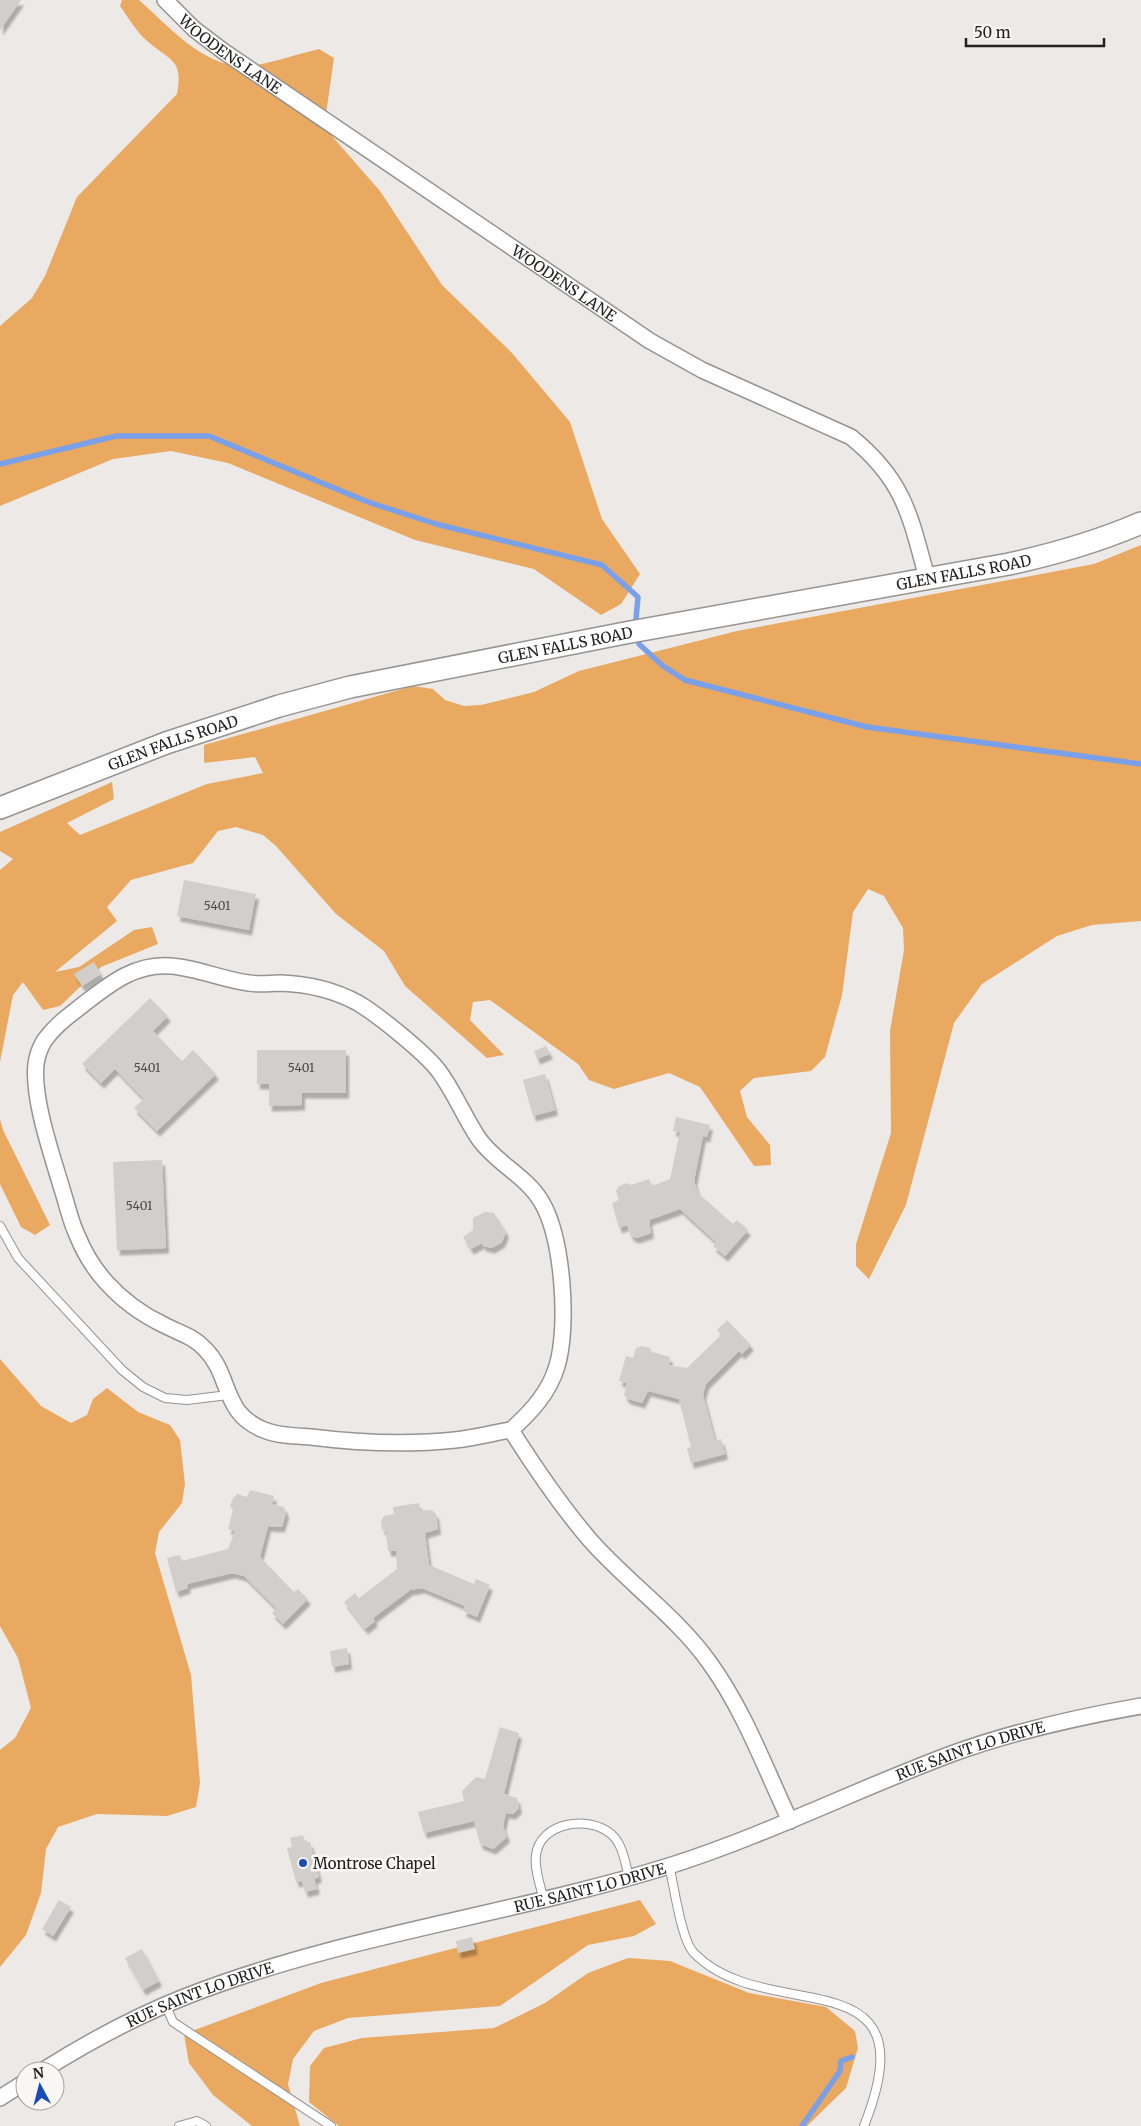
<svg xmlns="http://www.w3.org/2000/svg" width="1141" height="2126" font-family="Merriweather,serif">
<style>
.forest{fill:#e9a960}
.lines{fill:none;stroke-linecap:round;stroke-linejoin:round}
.stream{stroke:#7aa0ea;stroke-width:5.5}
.building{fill:#d1cecb;filter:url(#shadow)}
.lane-casing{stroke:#969390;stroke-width:10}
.street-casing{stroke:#969390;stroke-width:18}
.secondary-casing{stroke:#969390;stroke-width:24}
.lane{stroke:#fff;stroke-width:8}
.street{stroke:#fff;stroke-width:15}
.secondary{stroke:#fff;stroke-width:21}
.poi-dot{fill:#1a4cb9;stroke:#faf6f3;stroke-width:2}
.labels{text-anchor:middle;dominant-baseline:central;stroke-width:5;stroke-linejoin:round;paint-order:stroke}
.number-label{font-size:12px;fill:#4e4c4b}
.street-label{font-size:15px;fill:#222120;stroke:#faf6f3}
.poi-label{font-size:15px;fill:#222120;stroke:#faf6f3;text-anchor:start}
</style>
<defs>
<filter id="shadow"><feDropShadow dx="3" dy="5.5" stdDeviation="1" flood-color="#0004"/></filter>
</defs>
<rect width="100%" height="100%" fill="#ece9e6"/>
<g class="forest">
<path d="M122,0H139C169,26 204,69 248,66C270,64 297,54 319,49L334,58L326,114L331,135L380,191L442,285L512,353L570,422L602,519L640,574L621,604L601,615L534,569L415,540L228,463L171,451L113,459L0,506V326L32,298L45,276L77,197L177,94C184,58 169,61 146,40C136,31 128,17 120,6Z"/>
<path d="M1141,545V921L1092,925L1057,936L982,984L954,1023L906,1205L869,1279L856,1266V1244L891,1133L890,1031L904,950L903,928L884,896L868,889L853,912L842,995L825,1057L811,1071L754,1078L740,1091L747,1117L770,1145L771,1165L754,1166L700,1087L669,1073L614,1089L589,1080L578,1064L490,1000L473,1002L470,1020L504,1055L487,1058L405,986L384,951L336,914L276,846L263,835L236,827L218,831L193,863L131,880L107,907L117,921L55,972L79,967L134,930L152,927L158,944L101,967L60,1006L43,1010L23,982L13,995L0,1062V870L13,859L0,851V832L112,782L114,799L67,823L80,835L207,784L263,773L255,757L204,763V745L413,686L433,689L445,700L464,706L481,705L534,692L579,671L737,631L1094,564Z"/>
<path d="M0,1119L3,1130L50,1225L35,1235L21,1227L0,1184Z"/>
<path d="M0,1359L41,1406L71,1423L87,1415L93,1399L107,1388L138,1412L170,1425L180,1440L185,1484L182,1503L159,1532L155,1553L191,1675L200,1783L196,1807L167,1816L97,1814L58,1827L46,1849L41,1893L26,1935L0,1967V1750L15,1738L31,1708L18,1658L0,1626Z"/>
<path d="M640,1900L656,1924L634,1936L588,1945L500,2006L348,2018L314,2031L293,2059L288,2084L300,2126H252L213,2095L189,2063L184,2034L321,1983Z"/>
<path d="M628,1958L670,1961L749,1993L826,2007L855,2031L858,2048L846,2088L807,2126H339L309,2102L310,2066L324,2048L362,2038L494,2028L545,2003L588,1973Z"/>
</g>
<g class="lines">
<g class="stream">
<path d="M0,464L116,436H209L368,502L436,524L602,565L638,597L636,619L639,644L663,666L685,680L867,727L1141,764"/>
<path d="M802,2126L840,2071L841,2061L852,2057"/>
</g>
</g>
<g class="building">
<path d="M0,0H21L0,30Z"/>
<path d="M184,880L256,894L249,930L177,916Z"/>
<path d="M94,962L101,974L82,986L74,974Z"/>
<path d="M150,998L168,1016L153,1031L182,1061L193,1050L216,1074L157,1131L134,1108L144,1099L115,1069L101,1083L82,1064Z"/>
<path d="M546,1046L550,1054L537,1059L534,1051Z"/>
<path d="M257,1050H346V1093H302V1105L269,1106V1084H257Z"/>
<path d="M545,1074L555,1110L533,1116L523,1080Z"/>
<path d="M676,1117L710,1125L707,1137L703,1136L694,1181L698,1193L733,1224L737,1220L748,1230L725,1256L713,1246L716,1242L680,1209L649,1220L651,1233L637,1238L631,1236L627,1225L619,1228L612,1203L619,1200L616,1191L619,1186L627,1183L631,1185L649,1179L652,1186L670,1179L680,1132L673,1131Z"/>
<path d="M162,1160L166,1248L117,1250L113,1162Z"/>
<path d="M485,1212L494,1213L506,1232L502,1242L492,1248L483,1246L482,1243L471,1249L463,1237L473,1230V1218Z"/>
<path d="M727,1320L751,1345L742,1354L739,1351L706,1384L703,1395L715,1441L721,1439L725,1454L691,1463L687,1448L691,1447L679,1399L648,1391L642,1403L628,1399L624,1395L627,1383L619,1381L626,1356L633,1358L636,1348L642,1346L650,1348L652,1352L670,1357L669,1365L687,1368L721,1335L717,1330Z"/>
<path d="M250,1490L274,1496L272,1504L284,1507L286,1513L282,1527L268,1526L260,1557L294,1592L298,1589L308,1599L283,1624L272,1613L277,1609L244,1576L232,1573L187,1584L188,1588L176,1592L167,1558L180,1555L182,1561L228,1549L235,1531L228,1529L233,1510L230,1506L233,1498L237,1494L247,1497Z"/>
<path d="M419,1503L420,1511L432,1510L436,1514L438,1529L425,1533L429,1565L474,1584L476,1579L490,1585L477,1617L463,1611L465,1606L422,1588L410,1590L373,1618L375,1621L365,1629L344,1602L355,1593L359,1598L397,1569L396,1551H388L386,1532L382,1529L381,1521L384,1516L394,1514L393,1507Z"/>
<path d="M347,1648L349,1664L332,1667L330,1651Z"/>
<path d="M500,1727L519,1733L504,1794L517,1798L519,1808L513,1814L506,1813L503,1826L507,1837L493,1849L480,1844L474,1821L424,1833L418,1812L464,1801L462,1791L476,1777L485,1779Z"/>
<path d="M303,1835L305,1843L310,1842L319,1877L314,1879L317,1889L305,1892L302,1881L296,1882L287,1848L292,1847L290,1838Z"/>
<path d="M59,1900L71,1907L53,1936L42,1929Z"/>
<path d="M472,1937L475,1949L458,1953L456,1941Z"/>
<path d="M142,1949L159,1981L143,1990L125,1958Z"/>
</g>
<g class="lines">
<g class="lane-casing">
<g id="lane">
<path d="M0,1226L18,1258L122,1370L143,1387L165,1398L187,1400L228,1395"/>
<path d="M669,1865C674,1885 681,1940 694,1953C766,2028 933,1952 864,2126"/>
<path d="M544,1901C541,1887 534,1870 536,1855C540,1822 589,1815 611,1834C623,1844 625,1863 629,1877"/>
<path d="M166,2006L173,2022L331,2126"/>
<path d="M179,2126L197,2121L206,2126"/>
</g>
</g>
<g class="street-casing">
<g id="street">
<path id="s1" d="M165,0L194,29L223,51L650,341L702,370L851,437C904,480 910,515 927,578"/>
<path d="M511,1430C531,1412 549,1393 557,1366C569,1326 563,1237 541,1201C526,1176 496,1163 479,1139C464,1117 454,1091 438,1070C424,1052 378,1015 358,1003C334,990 308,984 281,983C271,983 260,985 249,983C223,980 198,968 171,966C136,963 111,983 85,1003C70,1015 55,1025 44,1041C40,1048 37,1056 36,1064C32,1098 52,1155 62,1189C67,1204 70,1220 77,1235C84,1252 94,1269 106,1282C122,1300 143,1315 164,1325C179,1333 193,1336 205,1349C232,1376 221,1413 264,1430C278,1436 296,1436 311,1437C359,1443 408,1445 455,1440C474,1438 492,1433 511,1430C535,1468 561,1506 590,1540C628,1583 676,1616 709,1662C744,1710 765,1768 790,1821"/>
<path id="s2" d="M42,2071C88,2042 136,2016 187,1996C343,1935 512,1915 672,1865C769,1834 859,1788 954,1753C1015,1731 1078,1717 1141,1706"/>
<path d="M0,2098L25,2082"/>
</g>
</g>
<g class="secondary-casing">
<g id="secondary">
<path id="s3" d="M0,808L166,743L279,706L350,687L625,633L1009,564C1055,554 1097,542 1141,523"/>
</g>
</g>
<use href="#lane" class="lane"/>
<use href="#street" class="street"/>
<use href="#secondary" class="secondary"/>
</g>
<circle class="poi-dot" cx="303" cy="1863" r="5"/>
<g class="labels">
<g class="number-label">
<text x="217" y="905">5401</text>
<text x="147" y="1067">5401</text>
<text x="301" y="1067">5401</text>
<text x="139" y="1205">5401</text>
</g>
<g class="street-label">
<text stroke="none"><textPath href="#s1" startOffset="85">WOODENS LANE</textPath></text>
<text stroke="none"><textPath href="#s1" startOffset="490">WOODENS LANE</textPath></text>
<text stroke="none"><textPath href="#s3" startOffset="995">GLEN FALLS ROAD</textPath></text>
<text stroke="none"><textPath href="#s3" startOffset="590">GLEN FALLS ROAD</textPath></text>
<text stroke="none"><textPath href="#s3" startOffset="185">GLEN FALLS ROAD</textPath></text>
<text stroke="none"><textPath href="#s2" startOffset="986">RUE SAINT LO DRIVE</textPath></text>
<text stroke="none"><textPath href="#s2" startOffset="581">RUE SAINT LO DRIVE</textPath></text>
<text stroke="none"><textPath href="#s2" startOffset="176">RUE SAINT LO DRIVE</textPath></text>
</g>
<g class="poi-label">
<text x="313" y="1863">Montrose Chapel</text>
</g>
</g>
<g transform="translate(40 2086) rotate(353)"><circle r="24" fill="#faf6f3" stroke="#a4a19f"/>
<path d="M0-4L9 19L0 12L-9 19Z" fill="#1a4cb9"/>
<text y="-8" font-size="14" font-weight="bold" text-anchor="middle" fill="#222120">N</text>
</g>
<path d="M966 38v8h138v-8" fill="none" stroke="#222120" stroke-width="2.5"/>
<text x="974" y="38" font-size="15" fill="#222120" stroke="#faf6f3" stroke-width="4" paint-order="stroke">50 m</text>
</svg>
